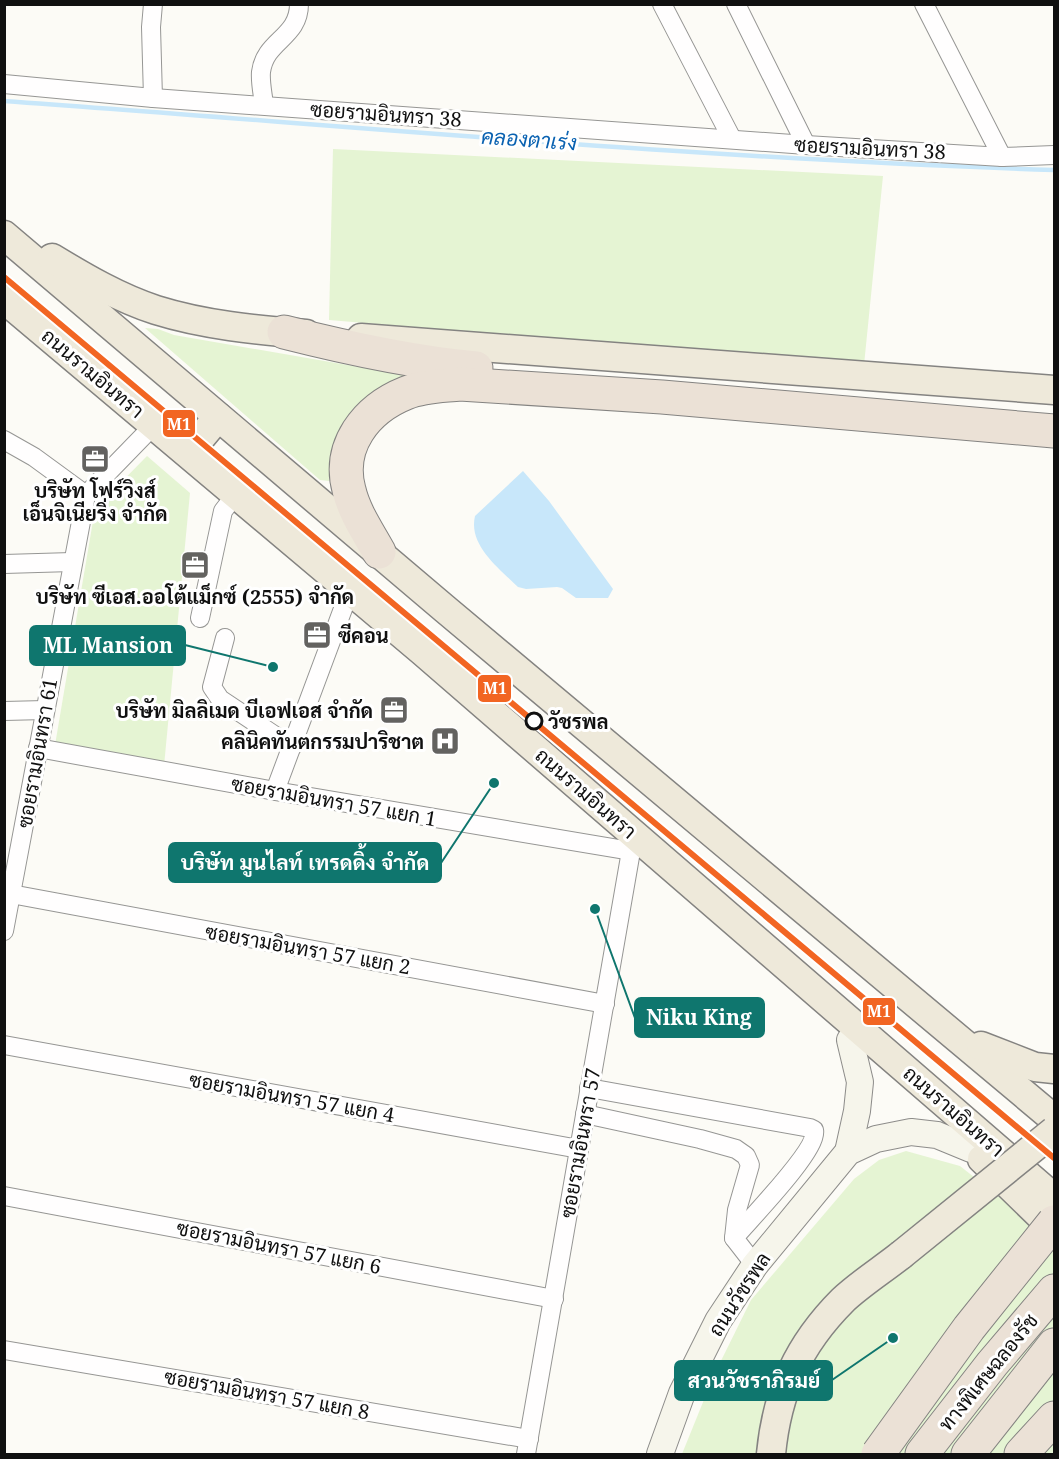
<svg xmlns="http://www.w3.org/2000/svg" width="1059" height="1459" font-family="'Noto Serif',Sarabun,serif">
<style>
.green{fill:#e5f4d3}
.water{fill:#c8e7fa}
.lines{fill:none;stroke-linecap:round;stroke-linejoin:round}
.stream{stroke:#c8e7fa;stroke-width:4.5}
.minor-casing{stroke:#969694;stroke-width:20}
.secondary-casing{stroke:#8d8c8a;stroke-width:28}
.primary-casing{stroke:#848381;stroke-width:31}
.motorway-casing{stroke:#848381;stroke-width:35}
.minor{stroke:#fffefe;stroke-width:18}
.secondary{stroke:#f6f5eb;stroke-width:26}
.primary{stroke:#eee9da;stroke-width:28}
.motorway{stroke:#ebe1d6;stroke-width:33}
.primary-bridge-casing{stroke:#848381;stroke-width:31;stroke-linecap:butt}
.motorway-bridge-casing{stroke:#848381;stroke-width:35;stroke-linecap:butt}
.primary-bridge{stroke:#eee9da;stroke-width:28}
.motorway-bridge{stroke:#ebe1d6;stroke-width:33}
.metro-1-casing{stroke:#fff;stroke-width:10}
.metro-1{stroke:#f26522;stroke-width:6}
.stop-dot{fill:#fff;stroke:#101010;stroke-width:3}
.labels{text-anchor:middle;dominant-baseline:central;stroke-width:6;stroke-linejoin:round;paint-order:stroke}
.street-label{font-size:20px;fill:#101010;stroke:#fff}
.poi-label{font-size:20px;font-weight:bold;fill:#101010;stroke:#fff}
.stop-label{font-size:20px;font-weight:bold;fill:#101010;stroke:#fff;text-anchor:start}
.water-label{font-size:21px;font-style:italic;fill:#0a62b1;stroke:#fff}
.leader{fill:none;stroke:#0f766e;stroke-width:2}
.callout-dot{fill:#0f766e;stroke:#fff;stroke-width:2}
.callout{fill:#0f766e;stroke:#0f766e;stroke-width:2}
.callout-label{font-size:21px;text-anchor:middle;font-weight:bold;fill:#fff}
.line-badge{stroke:#fff;stroke-width:2}
.badge-label{font-size:16px;text-anchor:middle;font-weight:bold;fill:#fff}
</style>
<rect width="100%" height="100%" fill="#fcfbf6"/>
<g class="green">
<path d="M333,149L883,176L864,365L329,320Z"/>
<path d="M145,328L158,329L174,335L405,375C352,399 332,422 329,481L320,480Z"/>
<path d="M147,456L190,493L164,766L55,745L95,509Z"/>
<path d="M906,1151L960,1166L1054,1240V1454H682L714,1375L751,1300L854,1179L879,1160Z"/>
</g>
<path class="water" d="M523,471L549,501L613,589L608,598H576L562,588L557,587L526,589L518,587C499,568 468,545 475,516Z"/>
<g class="lines">
<path class="stream" d="M4,101C354,126 704,159 1054,170"/>
<g class="minor-casing">
<g id="minor">
<path d="M662,4L732,139"/>
<path d="M736,4L806,145"/>
<path d="M924,4L1002,157"/>
<path d="M4,84L153,98L806,145L1002,157L1054,155"/>
<path d="M153,98L151,27L153,4"/>
<path d="M264,105C263,95 260,82 261,72C265,40 299,38 299,4"/>
<path d="M4,440L34,457L86,495"/>
<path d="M4,564L72,562"/>
<path d="M200,618L223,511L236,494"/>
<path d="M225,638L212,687L220,699L292,747"/>
<path d="M4,711L45,710"/>
<path d="M38,748L275,791L631,851"/>
<path d="M275,791L350,590"/>
<path d="M11,894L605,1004"/>
<path d="M4,931L86,495L154,425"/>
<path d="M4,1045L579,1149"/>
<path d="M589,1088L810,1128L814,1130C819,1149 749,1220 734,1238L755,1265"/>
<path d="M585,1114L700,1139L736,1149L746,1156L750,1165L737,1210L734,1238"/>
<path d="M4,1196L554,1299"/>
<path d="M4,1350L529,1439"/>
<path d="M526,1454L631,851L632,832"/>
</g>
</g>
<g class="secondary-casing">
<g id="secondary">
<path d="M848,1152L857,1111L860,1082L850,1040"/>
<path d="M660,1454L682,1393L718,1321L755,1265L848,1152L876,1139L911,1132L937,1135L971,1149"/>
</g>
</g>
<g class="primary-casing">
<g id="primary">
<path d="M4,235L445,609L1054,1119"/>
<path d="M52,258C85,278 119,298 156,310C204,325 256,330 306,334"/>
<path d="M4,299L422,651L1054,1198"/>
<path d="M361,338L1054,390"/>
<path d="M188,453L218,417"/>
<path d="M981,1046L1035,1067L1054,1069"/>
<path d="M982,1159L1054,1229"/>
<path d="M771,1454C777,1392 798,1345 843,1300C860,1284 882,1270 901,1255"/>
</g>
</g>
<g class="motorway-casing">
<g id="motorway">
<path d="M284,332C347,348 410,362 476,368"/>
<path d="M379,552C368,532 354,512 349,490C337,446 366,409 406,393C423,386 442,386 460,384L662,397L1054,431"/>
<path d="M922,1454L992,1364L1054,1291"/>
<path d="M968,1454L1054,1345"/>
<path d="M1021,1454L1054,1418"/>
</g>
</g>
<use href="#minor" class="minor"/>
<use href="#secondary" class="secondary"/>
<use href="#primary" class="primary"/>
<use href="#motorway" class="motorway"/>
<g class="primary-bridge-casing">
<path id="primary-bridge" d="M901,1255L1054,1131"/>
</g>
<g class="motorway-bridge-casing">
<path id="motorway-bridge" d="M878,1454L969,1328L1054,1222"/>
</g>
<use href="#primary-bridge" class="primary-bridge"/>
<use href="#motorway-bridge" class="motorway-bridge"/>
<g class="metro-1-casing">
<path id="metro-1" d="M4,277L1054,1158"/>
</g>
<use href="#metro-1" class="metro-1"/>
</g>
<defs>
<g id="office-square" transform="scale(1.5)"><rect x="-9" y="-9" width="18" height="18" rx="4" fill="#636260" stroke="#fff"/><path d="M-6-3h4V-5.5h4V-3h4V5H-6ZM-1-4.5V-3h2v-1.5ZM-6 0V1H6V0Z" fill="#fff"/></g>
<g id="hospital-square" transform="scale(1.5)"><rect x="-9" y="-9" width="18" height="18" rx="4" fill="#636260" stroke="#fff"/><path d="M-5-5h3v3.5h4V-5h3V5h-3V1.5h-4V5h-3Z" fill="#fff"/></g>
</defs>
<g fill-rule="evenodd">
<use href="#office-square" x="95" y="459"/>
<use href="#office-square" x="195" y="565"/>
<use href="#office-square" x="317" y="635"/>
<use href="#office-square" x="394" y="710"/>
<use href="#hospital-square" x="445" y="741"/>
</g>
<circle class="stop-dot" cx="534" cy="721" r="8"/>
<g class="labels">
<g class="street-label">
<text transform="translate(386 114) rotate(4)">ซอยรามอินทรา 38</text>
<text transform="translate(870 148) rotate(3)">ซอยรามอินทรา 38</text>
<text transform="translate(93 373) rotate(40)">ถนนรามอินทรา</text>
<text transform="translate(37 753) rotate(-80)">ซอยรามอินทรา 61</text>
<text transform="translate(586 793) rotate(41)">ถนนรามอินทรา</text>
<text transform="translate(334 801) rotate(10)">ซอยรามอินทรา 57 แยก 1</text>
<text transform="translate(308 949) rotate(10)">ซอยรามอินทรา 57 แยก 2</text>
<text transform="translate(292 1097) rotate(10)">ซอยรามอินทรา 57 แยก 4</text>
<text transform="translate(954 1111) rotate(41)">ถนนรามอินทรา</text>
<text transform="translate(580 1143) rotate(-80)">ซอยรามอินทรา 57</text>
<text transform="translate(279 1247) rotate(11)">ซอยรามอินทรา 57 แยก 6</text>
<text transform="translate(739 1294) rotate(-57)">ถนนวัชรพล</text>
<text transform="translate(988 1372) rotate(-51)">ทางพิเศษฉลองรัช</text>
<text transform="translate(267 1394) rotate(10)">ซอยรามอินทรา 57 แยก 8</text>
</g>
<g class="poi-label">
<text x="95" y="490">บริษัท โฟร์วิงส์<tspan x="95" dy="23">เอ็นจิเนียริ่ง จำกัด</tspan></text>
<text x="195" y="596">บริษัท ซีเอส.ออโต้แม็กซ์ (2555) จำกัด</text>
<text x="338" y="635" text-anchor="start">ซีคอน</text>
<text x="373" y="710" text-anchor="end">บริษัท มิลลิเมด บีเอฟเอส จำกัด</text>
<text x="424" y="741" text-anchor="end">คลินิคทันตกรรมปาริชาต</text>
</g>
<g class="stop-label">
<text x="548" y="721">วัชรพล</text>
</g>
<g class="water-label">
<text transform="translate(529 139) rotate(4)">คลองตาเร่ง</text>
</g>
</g>
<path class="leader" d="M273 667L185 645M494 783L441 863M595 909L635 1018M893 1338L832 1380"/>
<g class="callout-dot">
<circle cx="273" cy="667" r="6"/>
<circle cx="494" cy="783" r="6"/>
<circle cx="595" cy="909" r="6"/>
<circle cx="893" cy="1338" r="6"/>
</g>
<g class="callout">
<rect x="30" y="626" width="155" height="39" rx="6"/>
<rect x="169" y="843" width="272" height="39" rx="6"/>
<rect x="635" y="998" width="129" height="39" rx="6"/>
<rect x="675" y="1361" width="157" height="39" rx="6"/>
</g>
<g class="callout-label">
<text x="108" y="653">ML Mansion</text>
<text x="305" y="870">บริษัท มูนไลท์ เทรดดิ้ง จำกัด</text>
<text x="699" y="1025">Niku King</text>
<text x="754" y="1388">สวนวัชราภิรมย์</text>
</g>
<g class="line-badge">
<rect x="162" y="409" width="34" height="29" rx="6" fill="#f26522"/>
<rect x="477" y="674" width="35" height="29" rx="6" fill="#f26522"/>
<rect x="862" y="997" width="34" height="29" rx="6" fill="#f26522"/>
</g>
<g class="badge-label">
<text x="179" y="430">M1</text>
<text x="495" y="694">M1</text>
<text x="879" y="1017">M1</text>
</g>
<rect width="1059" height="1459" fill="none" stroke="#101010" stroke-width="12"/>
</svg>
